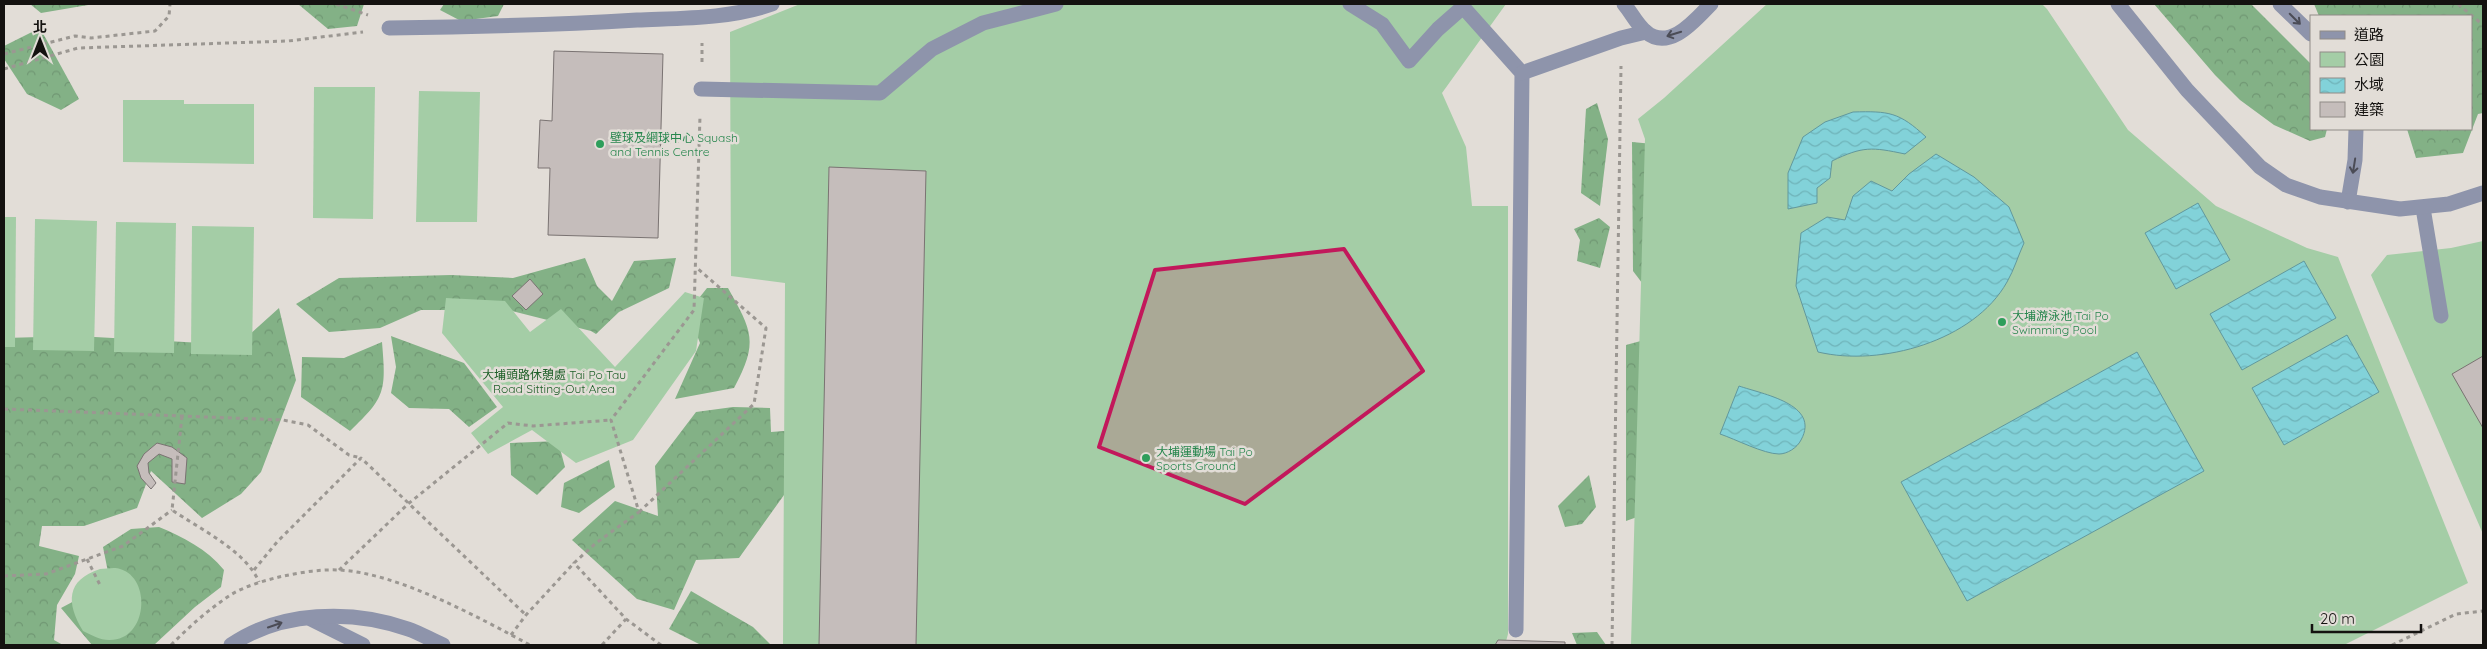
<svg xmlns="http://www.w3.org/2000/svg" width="2487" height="649" font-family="Quicksand,'Noto Sans TC',sans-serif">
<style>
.forest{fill:url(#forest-crowns)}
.park{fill:#a4cda6}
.water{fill:url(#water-waves);stroke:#61989d}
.building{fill:#c5bdbb;stroke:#7a7372}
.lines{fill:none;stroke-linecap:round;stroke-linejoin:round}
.path{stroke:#9b9792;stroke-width:3;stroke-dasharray:4 4;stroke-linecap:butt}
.lane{stroke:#8e94ab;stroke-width:15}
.street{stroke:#8e94ab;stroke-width:15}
.oneway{stroke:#4b4c56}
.marked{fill:#c2185b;fill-opacity:0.2;stroke:#c2185b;stroke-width:4;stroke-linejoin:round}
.leisure-dot{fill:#2e9e5b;stroke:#e2ddd7;stroke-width:2}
.labels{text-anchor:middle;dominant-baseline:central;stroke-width:5;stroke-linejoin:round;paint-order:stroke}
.leisure-label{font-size:12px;fill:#27864d;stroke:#e2ddd7;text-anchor:start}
.park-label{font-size:12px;fill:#1f6029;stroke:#e2ddd7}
</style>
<defs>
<pattern id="forest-crowns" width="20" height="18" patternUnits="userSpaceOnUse" patternTransform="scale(1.25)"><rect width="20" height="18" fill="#83b186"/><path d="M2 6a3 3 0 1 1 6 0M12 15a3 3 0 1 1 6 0" fill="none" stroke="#709773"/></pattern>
<pattern id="water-waves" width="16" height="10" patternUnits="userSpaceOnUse" patternTransform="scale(1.25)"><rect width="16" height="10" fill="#82d2d9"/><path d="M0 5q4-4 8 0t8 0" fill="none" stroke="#6fb3b9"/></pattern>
</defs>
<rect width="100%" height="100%" fill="#e2ddd7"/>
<g class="forest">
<path d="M30,4H94L41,13Z"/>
<path d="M298,4H364L357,26L328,29Z"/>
<path d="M444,4H504L498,16L461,21L440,10Z"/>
<path d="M2154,4H2251L2311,64V129H2327L2325,137L2310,141L2274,125L2240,100L2215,75Z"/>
<path d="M2314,4H2483V113L2478,114L2463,153L2416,158L2407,129H2471V16H2319Z"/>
<path d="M40,28L79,99L61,110L27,94L4,59V46Z"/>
<path d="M1597,103L1608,139L1600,206L1581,193L1586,109Z"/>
<path d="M1632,142L1664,145L1661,308L1633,271Z"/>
<path d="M1599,218L1610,227L1600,268L1577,261L1580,240L1574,229Z"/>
<path d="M585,258L597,286L612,301L634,261L676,258L669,288L619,312L596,334L591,331L508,310H421L380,328L329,332L296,304L339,278L451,275L513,278Z"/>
<path d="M707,288H728C752,331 759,342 734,388L675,399L700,343L688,312Z"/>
<path d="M279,308L296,380L261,472L241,494L202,518L151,471L137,508L84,526H42L39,546L79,556L75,574L57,605L54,640L63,645H4V338L77,336L238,345Z"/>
<path d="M391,336L464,363L497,407L469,427L449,409L409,408L391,393L396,367Z"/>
<path d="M1659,336L1651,512L1626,521V345Z"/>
<path d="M382,342C386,391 386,397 350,431L301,397L302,357L344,358Z"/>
<path d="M733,407L770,408L771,432L797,430L804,467L739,558L696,560L674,610L637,599L572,540L615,501L658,516L655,466L696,412Z"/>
<path d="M558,441L565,467L537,495L511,475L510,443Z"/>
<path d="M609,460L615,487L579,513L561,507L564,483Z"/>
<path d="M1589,475L1596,507L1582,524L1565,527L1558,506Z"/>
<path d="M159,527C183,537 207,549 224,570L221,587L195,607L154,645H92L61,608L110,582L103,547L131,529Z"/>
<path d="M691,591L753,627L771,645H701L669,629Z"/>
<path d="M1597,632L1606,645H1577L1572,633Z"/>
</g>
<g class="park">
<path d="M800,4H1506L1442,93L1466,147L1472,206H1508V634L1505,645H783L785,283L731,276L730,32Z"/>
<path d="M1767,4H2042L2047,9L2128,130L2216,206L2307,248L2338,257L2468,583L2344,645H1631L1645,139L1638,119L1664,98Z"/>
<path d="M314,87H375L373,219L313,218Z"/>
<path d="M419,91L480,92L477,222H416Z"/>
<path d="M123,100H184V104H254V164L123,162Z"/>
<path d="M4,217H16L15,347H4Z"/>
<path d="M35,219L97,221L94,351L33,350Z"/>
<path d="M116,222L176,223L174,353L114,352Z"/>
<path d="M192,226L254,227L252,355L191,354Z"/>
<path d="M2483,241V534L2371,275L2387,255L2451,248Z"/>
<path d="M685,292L704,298L696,351L633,440L576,463L532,430L488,454L471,433L503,407L442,333L446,298L505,301L530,332L561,309L615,367Z"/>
<path d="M100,569C106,569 115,567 120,569C152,578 148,641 109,640C100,640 91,635 83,631C66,603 66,580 100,569Z"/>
</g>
<g class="water">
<path d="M1853,112C1889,111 1899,112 1926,137L1905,154C1872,147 1863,146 1832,161L1830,178L1817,188V203L1788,209V173L1803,137L1825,122Z"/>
<path d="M1936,154L1974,177L2009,207L2024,243C2018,256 2014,270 2007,282C1974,341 1881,367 1818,352L1796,286L1801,233L1827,217L1845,220L1853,196L1871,181L1892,191L1909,174Z"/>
<path d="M2198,203L2230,260L2176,289L2145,233Z"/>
<path d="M2304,261L2336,318L2242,370L2210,314Z"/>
<path d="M2347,335L2379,392L2284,445L2252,388Z"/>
<path d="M2137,352L2204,471L1967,601L1901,482Z"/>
<path d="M1739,386C1762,394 1821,404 1801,440C1797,448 1787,454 1779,454C1764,454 1735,439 1720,434Z"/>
</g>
<g class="building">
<path d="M554,51L663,54L658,238L548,235L550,168H538L540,120L552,121Z"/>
<path d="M829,167L926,171L916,645H819Z"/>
<path d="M530,279L543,294L526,310L512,296Z"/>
<path d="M2483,356V428L2452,374Z"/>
<path d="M157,443L172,447L187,458L185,484L172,482V459L159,454L148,463L149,473L156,483L151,489L141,478L137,466L144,454Z"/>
<path d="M1498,640L1565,642V645H1495Z"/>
</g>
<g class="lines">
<g class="path">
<path d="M336,4L368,15"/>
<path d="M2458,4L2483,25"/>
<path d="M4,54L75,36L91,38L155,31L169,16L170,4"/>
<path d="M702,62V43"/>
<path d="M4,69L78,48L288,41L363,32"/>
<path d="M659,143L700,140"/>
<path d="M4,409L283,420L308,425L349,455L361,458"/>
<path d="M182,416L172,510C200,529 246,551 259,582"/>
<path d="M639,512L754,404L766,328L697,268"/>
<path d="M87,559L100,585"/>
<path d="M254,570L277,542L361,458L526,615"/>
<path d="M339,570L408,504L508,423L533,426L611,420"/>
<path d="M4,576L46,574L123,546L172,510"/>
<path d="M511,635L526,615L574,563"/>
<path d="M171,645C190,626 209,609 232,594C246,586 263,581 279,577C298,573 319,569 339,570C398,573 478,617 530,645"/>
<path d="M602,645L626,619"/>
<path d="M661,645L626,619L574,563L596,543L639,512L611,420L694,310L700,116"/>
<path d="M1612,645L1621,66"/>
<path d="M2392,645L2456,614L2483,611"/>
</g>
<g class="lane">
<path d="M1350,4L1382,24L1409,61L1438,29L1463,7L1522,73L1516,630"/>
<path d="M2280,4L2311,34"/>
<path d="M1522,73L1621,38L1646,32"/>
<path d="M701,89L880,93L932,49L983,23L1056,4"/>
<path d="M2348,202L2355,160L2356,129"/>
<path d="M2423,208L2441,316"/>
<path d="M311,619L363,645"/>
<path d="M231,645C280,611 352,609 408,629C420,633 431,640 443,645"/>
</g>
<g class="street">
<path d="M1624,4C1631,12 1637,25 1646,32C1670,52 1696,19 1711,4"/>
<path d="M2118,4L2187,90L2260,167L2286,185L2320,197L2400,209L2449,204L2483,193"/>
<path d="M389,28C471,27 554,25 637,20C682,18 729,19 772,4"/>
</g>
</g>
<defs><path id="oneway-shaft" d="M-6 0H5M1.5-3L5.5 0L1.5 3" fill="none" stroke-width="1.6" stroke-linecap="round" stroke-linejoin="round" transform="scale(1.25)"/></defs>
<g class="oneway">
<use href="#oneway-shaft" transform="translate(2295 19) rotate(45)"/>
<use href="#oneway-shaft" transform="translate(1674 34) rotate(163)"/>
<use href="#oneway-shaft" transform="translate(2354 166) rotate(99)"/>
<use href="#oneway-shaft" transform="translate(275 625) rotate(-19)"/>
</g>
<path class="marked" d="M1344,249L1423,371L1245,504L1099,447L1155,270Z"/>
<g class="leisure-dot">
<circle cx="600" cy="144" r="5"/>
<circle cx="2002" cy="322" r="5"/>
<circle cx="1146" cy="458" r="5"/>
</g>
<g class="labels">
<g class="leisure-label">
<text x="610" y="137">壁球及網球中心 Squash<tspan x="610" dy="14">and Tennis Centre</tspan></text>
<text x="2012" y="315">大埔游泳池 Tai Po<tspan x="2012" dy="14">Swimming Pool</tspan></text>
<text x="1156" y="451">大埔運動場 Tai Po<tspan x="1156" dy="14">Sports Ground</tspan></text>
</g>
<g class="park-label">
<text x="554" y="374">大埔頭路休憩處 Tai Po Tau<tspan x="554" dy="14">Road Sitting-Out Area</tspan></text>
</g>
</g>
<rect width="2487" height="649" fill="none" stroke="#141210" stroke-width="10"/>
<rect x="2310" y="15" width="162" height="115" fill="#e2ddd7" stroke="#908c87"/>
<rect x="2320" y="31" width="25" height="8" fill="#8e94ab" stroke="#908c87"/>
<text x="2354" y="40" font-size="15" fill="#141210">道路</text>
<rect x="2320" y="52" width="25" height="15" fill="#a4cda6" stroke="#908c87"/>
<text x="2354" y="65" font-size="15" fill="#141210">公園</text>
<rect x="2320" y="78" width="25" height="15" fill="url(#water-waves)" stroke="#908c87"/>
<text x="2354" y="90" font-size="15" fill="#141210">水域</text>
<rect x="2320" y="102" width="25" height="15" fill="#c5bdbb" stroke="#908c87"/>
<text x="2354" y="115" font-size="15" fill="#141210">建築</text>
<g transform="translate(40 40)" stroke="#e2ddd7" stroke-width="4" paint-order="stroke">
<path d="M0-4L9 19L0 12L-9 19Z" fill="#141210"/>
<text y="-8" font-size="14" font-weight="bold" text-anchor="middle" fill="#141210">北</text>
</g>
<path d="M2312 624v8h109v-8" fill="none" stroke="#141210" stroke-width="2.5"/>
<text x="2320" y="624" font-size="15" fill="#141210" stroke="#e2ddd7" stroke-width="4" paint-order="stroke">20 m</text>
</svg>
